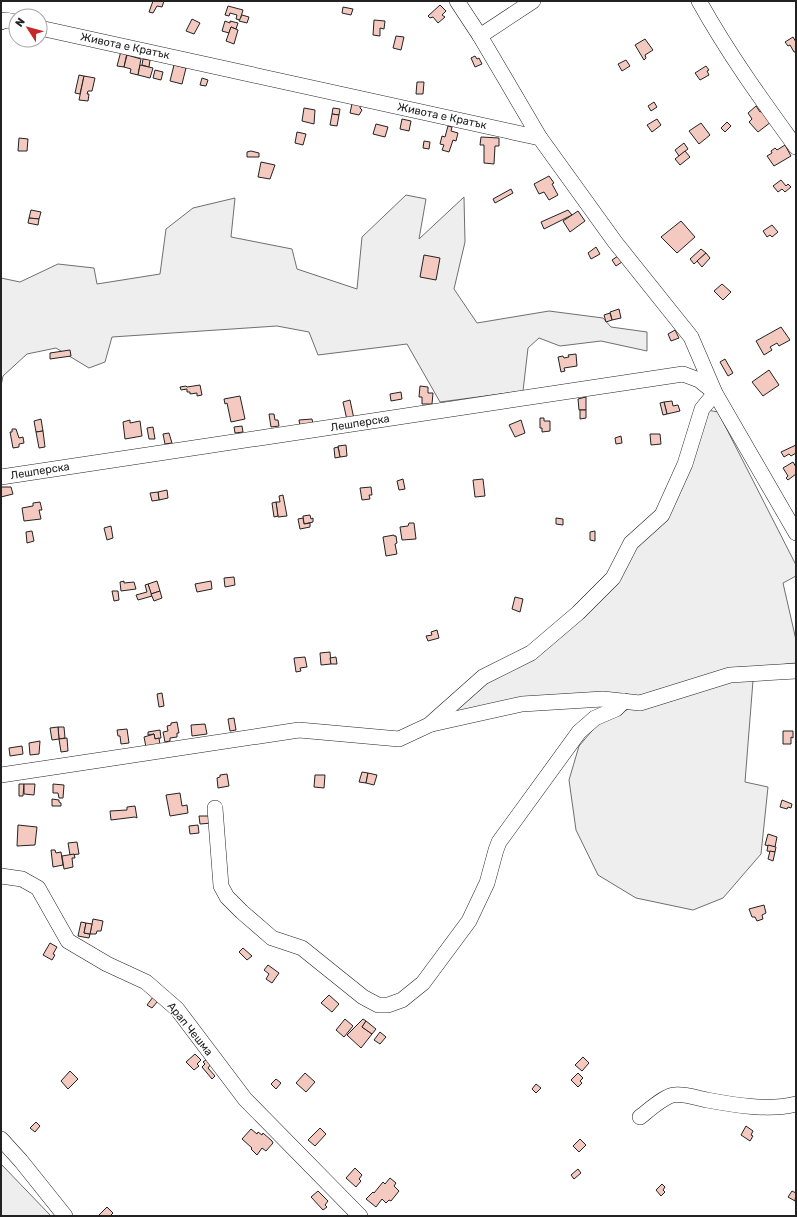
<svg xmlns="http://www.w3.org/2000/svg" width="797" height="1217" font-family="Rubik,sans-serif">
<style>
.green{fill:#eee;stroke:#6f6f6f}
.building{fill:#f3c9c0;stroke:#222}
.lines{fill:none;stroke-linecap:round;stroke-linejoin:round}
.minor-casing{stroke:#222;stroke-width:16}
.minor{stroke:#fff;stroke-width:15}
.labels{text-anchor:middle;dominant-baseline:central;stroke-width:3;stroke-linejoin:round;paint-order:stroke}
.street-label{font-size:11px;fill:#222;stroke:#fff}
</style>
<rect width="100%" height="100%" fill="#fff"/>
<g class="green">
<path d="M406,195L426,199L419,239L464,197L465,242L454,289L477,323L549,311L603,318L611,327L647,332V351L601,341L560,346L539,338L528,348L523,391L440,402L407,344L318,355L309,332L277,326L112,337L105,362L89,368L56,348L27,354L3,376L1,386V278L20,282L58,264L94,268L97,284L160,274L166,229L193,208L235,198L231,237L292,249L297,269L357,289L362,237Z"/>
<path d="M702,409L718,412L796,565V576L783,583L796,640V663L754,668L745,782L768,787L761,854L723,898L693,910L636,898L598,875L576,830L569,780L579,746L597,725L640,703L603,699L429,725L578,613L662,515Z"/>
<path d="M1,1163V1164L51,1216H1Z"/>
</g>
<g class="building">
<path d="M153,1H164L162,7L157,6L153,13L149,12Z"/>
<path d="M440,5L446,11L442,15L445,17L438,23L433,17L430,18L428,16Z"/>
<path d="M228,6L243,10L240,20L236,19L237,15L230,13L229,16L225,15Z"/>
<path d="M343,7L353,9L351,15L342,13Z"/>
<path d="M242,15L249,17L247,23L239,21Z"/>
<path d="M192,19L200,23L194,34L186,31Z"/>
<path d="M374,20L385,21L384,29L380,28V36L373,35Z"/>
<path d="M225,21L230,23V21L238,23L236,29L231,27L229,33L222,31Z"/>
<path d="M231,27L238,30L234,44L226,41Z"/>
<path d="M396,36L404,37L401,50L393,48Z"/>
<path d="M793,37L796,42V52H794L790,45L788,46L785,42Z"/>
<path d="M645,39L653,50L645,55L646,58L644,60L635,45Z"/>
<path d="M121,51L127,53L124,67L117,66Z"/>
<path d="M127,55L141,59L138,75L130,73L131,69L124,67Z"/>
<path d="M475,56L477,59L479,58L482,64L475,67L471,58Z"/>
<path d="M143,59L150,60L149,67L142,65Z"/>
<path d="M626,60L630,66L622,71L618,64Z"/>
<path d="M140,65L153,68L150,78L138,75Z"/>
<path d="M174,65L186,68L182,84L170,81Z"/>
<path d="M706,66L709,70L707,71L709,75L700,80L695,73Z"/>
<path d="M155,70L163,72L161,80L153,78Z"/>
<path d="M79,75L84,76L80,94L75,93Z"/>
<path d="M84,76L95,78L92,91H88L87,94H89L88,101L79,100Z"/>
<path d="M202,78L208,80L206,86L200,85Z"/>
<path d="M417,82H424L423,94H416Z"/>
<path d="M353,99L361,102L360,108L362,110L359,115L350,113Z"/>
<path d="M654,102L657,107L651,111L648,106Z"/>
<path d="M756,106L760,112L762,111L771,122L758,132L749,122L752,119L748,113Z"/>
<path d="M304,108L315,110L314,124L302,121Z"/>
<path d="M333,108L340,109L339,115L332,114Z"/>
<path d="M332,114L339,115L337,126L330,125Z"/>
<path d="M402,119L411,121L409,131L400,129Z"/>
<path d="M657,119L661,125L652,132L647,125Z"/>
<path d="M727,122L731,126L725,132L721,128Z"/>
<path d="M701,123L710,135L699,144L689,131Z"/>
<path d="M376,124L388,127L385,137L373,134Z"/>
<path d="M448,126L452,127L451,131L458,133L456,141L453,140L449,152L442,150L444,145L440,144L442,136L445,137Z"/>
<path d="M297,132L306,134L303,145L295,143Z"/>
<path d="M481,137L499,138V146H495L494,164L484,163V145H480Z"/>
<path d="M19,138L28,139L27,151H18Z"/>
<path d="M424,141L430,142L429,149L423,148Z"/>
<path d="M684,143L688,149L679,156L675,150Z"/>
<path d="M785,145L791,156L774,166L767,156L772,153L771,151L775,148L777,150Z"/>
<path d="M251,151L259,153V157H247V152Z"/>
<path d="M685,151L690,157L680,165L675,159Z"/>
<path d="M261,162L275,165L270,179L258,177Z"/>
<path d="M549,176L554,183L552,184L558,195L549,200L544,192L539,194L534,184Z"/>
<path d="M781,180L786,186L788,184L791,187L785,192L782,189L778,192L773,186Z"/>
<path d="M511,189L513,193L495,203L493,199Z"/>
<path d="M31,210L41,212L39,219L29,218Z"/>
<path d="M568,210L572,215L544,229L541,222Z"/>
<path d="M578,211L585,221L570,232L563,221Z"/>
<path d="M29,218L39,219L38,225L28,223Z"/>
<path d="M681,221L695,237L677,253L661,237Z"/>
<path d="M772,225L778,232L772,237L770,235L767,237L763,231Z"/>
<path d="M596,247L600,254L591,259L588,253Z"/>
<path d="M701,249L706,253L694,264L690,259Z"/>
<path d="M706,253L710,258L702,267L697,261Z"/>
<path d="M424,255L440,258L436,280L420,277Z"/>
<path d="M618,256L622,262L616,266L612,260Z"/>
<path d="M722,284L731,292L723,300L714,291Z"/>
<path d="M619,309L621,318L612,320L610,312Z"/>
<path d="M610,313L612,320L606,322L604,315Z"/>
<path d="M781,327L790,340L779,346L777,343L770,347L772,350L764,355L756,341Z"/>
<path d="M675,330L679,338L671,341L668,334Z"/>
<path d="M70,350L71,356L50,359V353Z"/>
<path d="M576,354L577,366L564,368L565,371L561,372L558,357L563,356L564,358L569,357L568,355Z"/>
<path d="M725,359L733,373L728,376L720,362Z"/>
<path d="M769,370L779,385L763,396L752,382Z"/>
<path d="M200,385L202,395L197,396V393L190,394V392H187V389L181,390L180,387L186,386L187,387Z"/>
<path d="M420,386L428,387V393H433L432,404H422V397H419Z"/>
<path d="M401,392L402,399L391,401L390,394Z"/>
<path d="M240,396L245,419L231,422L227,403L225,404L224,399Z"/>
<path d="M586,397V410H579L578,399Z"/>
<path d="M350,400L354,419L347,420L343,402Z"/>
<path d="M672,401L673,406L678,405L680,411L667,414L664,402Z"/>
<path d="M664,402L667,414L663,415L660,403Z"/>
<path d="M580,410H586V418L580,419Z"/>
<path d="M269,414H274L275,420H278L279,426L271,427Z"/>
<path d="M540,418H544V421H550V431L542,432V428H540Z"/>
<path d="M41,419L43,431L36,432L34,421Z"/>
<path d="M312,419L313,424L300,426L299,420Z"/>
<path d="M130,420V423L140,421L142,436L125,439L123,422Z"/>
<path d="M521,420L525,433L515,437L509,425Z"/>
<path d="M242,426L243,432L235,433L234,427Z"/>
<path d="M153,427L155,439H149L147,428Z"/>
<path d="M12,429H16L19,438L23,437L24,443L19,444V447L13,448L10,432H12Z"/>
<path d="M43,431L45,447L39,448L36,432Z"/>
<path d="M169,433L172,443L165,444L163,434Z"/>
<path d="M650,434H660L661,444L651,445Z"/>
<path d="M621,436L622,443L616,444L615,438Z"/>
<path d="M346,445L347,456L340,457L338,446Z"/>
<path d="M796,445V453L791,456L789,454L784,457L781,452Z"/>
<path d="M338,447L340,457L335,458L334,448Z"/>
<path d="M793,462L796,467V474L788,480L786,478L788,476L783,468Z"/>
<path d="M403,479L405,489L399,490L397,481Z"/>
<path d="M483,479L485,496L475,497L473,480Z"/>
<path d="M1,487H11L13,494L1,497Z"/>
<path d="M371,487L372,495H369L370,499L362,500L360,488Z"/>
<path d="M167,490L168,498L159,500L158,492Z"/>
<path d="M158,492L159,500L152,501L150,493Z"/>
<path d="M283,495L287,516L278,517L276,502H280L279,496Z"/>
<path d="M40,502L42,510H39L41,519L24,521L22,508L33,506V503Z"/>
<path d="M276,502L278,516L274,517L272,503Z"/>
<path d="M310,515L311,519L313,518V522L304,524L303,516Z"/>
<path d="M303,518L304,524L310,523V527L300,529L298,519Z"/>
<path d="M556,518L563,519V525L556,524Z"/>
<path d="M409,523H414L416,539L402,540L400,527L408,526Z"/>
<path d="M111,526L113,538L107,540L104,528Z"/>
<path d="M32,531L34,541L27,543L26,532Z"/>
<path d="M595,531V541L590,540V532Z"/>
<path d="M394,535V536H396L397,543L395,544L397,554L386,556L383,537Z"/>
<path d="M234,577L235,585L225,587L224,578Z"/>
<path d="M124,581V583L134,582L136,589L121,591L120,582Z"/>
<path d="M157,581L160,591L151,594L148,584Z"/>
<path d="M211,581L212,589L197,592L195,584Z"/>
<path d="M148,584L152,596L138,600L136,595L147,592L145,585Z"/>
<path d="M112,591H118L119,600L114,601Z"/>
<path d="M160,591L162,598L154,601L151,594Z"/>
<path d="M515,597L523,599L520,612L512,609Z"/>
<path d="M437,630L439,638L428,641L426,636L432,635L431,632Z"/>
<path d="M330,652L331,664L321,665L320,653Z"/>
<path d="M305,657L307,667L300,668L301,671L296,672L294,658Z"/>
<path d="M336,657L337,664H331L330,658Z"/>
<path d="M162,693L164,706L159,707L157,694Z"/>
<path d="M234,718L236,730L230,731L228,719Z"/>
<path d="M177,722L179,733H177V737L170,738V741L165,742L163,732L168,731L167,726L171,725V723Z"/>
<path d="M205,724L207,734L192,736L191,725Z"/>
<path d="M58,727H64L65,738L59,739Z"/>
<path d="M58,727L59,739L52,740L50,728Z"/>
<path d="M127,729L129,743L121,744L120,736H118L117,730Z"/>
<path d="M160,730L161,738L155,739L154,734L148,735V732Z"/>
<path d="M783,731H793V738L791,737V744H783Z"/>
<path d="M154,734L155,739L159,738L160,745L146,747L144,737Z"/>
<path d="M67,738L68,751L61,752L59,739Z"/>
<path d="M40,741L39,754L30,755L29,743Z"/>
<path d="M22,746L23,754L10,756L9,748Z"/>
<path d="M362,772L368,773L366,783L359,782Z"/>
<path d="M368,773L377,775L374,785L366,783Z"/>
<path d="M227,774L229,786L218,788L217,778L220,777V775Z"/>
<path d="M315,775H325L324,788L314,787Z"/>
<path d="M19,784H24L23,796H19Z"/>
<path d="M24,784H35L34,795L24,794Z"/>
<path d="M53,784L64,785L63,798H59L58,793H53Z"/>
<path d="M180,793L182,806L187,805L188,813L170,816L166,795Z"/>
<path d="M52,799L59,800V802L61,803V806H52Z"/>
<path d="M782,800L792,804L791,808L788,807L787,809L780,807Z"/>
<path d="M135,806L137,818L135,817L111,820L110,811L127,810V807Z"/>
<path d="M199,816H211L212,823L200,824Z"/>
<path d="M18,825L37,827L35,845L17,846Z"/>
<path d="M198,825L199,833L190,834L189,826Z"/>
<path d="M768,834L777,837L775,847L765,845Z"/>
<path d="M77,842L79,854L70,855L68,843Z"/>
<path d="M768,845L776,847L775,852L767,851Z"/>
<path d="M51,850H55L56,853L61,852L63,865L53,867Z"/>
<path d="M770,851L775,852L773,861L768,859Z"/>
<path d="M74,854L75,858H72L73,867L64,869L62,856Z"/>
<path d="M764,905L766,913L762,915L763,919L757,921L755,917H752L749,909Z"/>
<path d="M93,919L103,921L101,931H97L96,934H90Z"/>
<path d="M81,922L86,923L84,933L90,934L89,938L78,936Z"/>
<path d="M86,923L92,924L90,934L84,933Z"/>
<path d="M50,943L57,947L53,954L55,955L52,960L43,955Z"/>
<path d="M243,948L252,956L247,960L239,952Z"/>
<path d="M268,965L279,973L272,983L266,979L269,974L264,970Z"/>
<path d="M329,995L339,1004L332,1012L321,1003Z"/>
<path d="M153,997L158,1001L152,1008L147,1005Z"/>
<path d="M345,1019L353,1026L344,1037L336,1030Z"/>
<path d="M363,1019L366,1021L362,1027L372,1034L361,1048L347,1035Z"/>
<path d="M366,1021L376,1029L372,1034L362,1027Z"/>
<path d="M380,1032L386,1037L380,1044L374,1040Z"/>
<path d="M195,1054L201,1060L197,1064L199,1066L194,1070L186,1062Z"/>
<path d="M583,1057L589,1063L582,1071L575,1065Z"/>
<path d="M207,1059L211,1064L208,1068L215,1076L212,1079L202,1067L205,1064L203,1062Z"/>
<path d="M70,1071L78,1079L68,1089L61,1081Z"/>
<path d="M305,1073L315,1082L306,1092L296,1083Z"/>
<path d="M578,1073L583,1078L580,1081L582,1083L578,1087L571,1080Z"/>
<path d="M276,1079L281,1083L276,1089L271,1084Z"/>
<path d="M536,1084L541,1088L536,1093L532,1089Z"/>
<path d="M36,1122L40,1126L35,1132L30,1128Z"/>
<path d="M746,1126L753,1131L751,1135L753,1136L750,1141L741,1135Z"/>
<path d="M320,1128L326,1134L315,1146L308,1140Z"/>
<path d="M251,1129L257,1134L258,1132L262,1135L263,1133L272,1141L273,1143L266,1151L262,1148L257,1155L251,1149L252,1148L242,1139Z"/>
<path d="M580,1139L586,1145L579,1152L573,1146Z"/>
<path d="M355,1168L362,1175L359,1179L361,1181L356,1187L346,1178Z"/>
<path d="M578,1169L581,1173L574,1179L571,1175Z"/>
<path d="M390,1178L396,1183L394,1186L399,1191L391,1201L389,1200L386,1203L382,1199L376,1207L366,1199L373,1192L374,1193L383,1182L385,1184Z"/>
<path d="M662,1184L665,1187L663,1190L665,1192L661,1196L656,1190Z"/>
<path d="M318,1191L328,1201L325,1205L327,1207L323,1210L311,1197Z"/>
<path d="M792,1191L796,1193L795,1201L788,1197Z"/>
<path d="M107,1207L113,1213L110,1216H98Z"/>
</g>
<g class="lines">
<g class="minor-casing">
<g id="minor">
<path d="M457,1L480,36L540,138"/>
<path d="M699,1C728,53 761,99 796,147"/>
<path d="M1,22L5,20L16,22"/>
<path d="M40,28L540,138L615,242L691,337L715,393L796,533"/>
<path d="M480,36L533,1"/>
<path d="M1,477L683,374L699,380L714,392"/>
<path d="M432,724L522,704L603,699L640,703L730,675L796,671"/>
<path d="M1,775L299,730L399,739L429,725L483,677L531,653L578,613L613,578L631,543L662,515L685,464L702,409L715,393"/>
<path d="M215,808L221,886L227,897L242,912L272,938L302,948L363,997L378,1005H388L402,1000L423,983L469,921L487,883L496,850L499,842L579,732L595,718L616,709L624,701"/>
<path d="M1,876L22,879L38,888L68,941L107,964L146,982L177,1009L245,1099L360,1216"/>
<path d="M640,1117C648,1111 663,1097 673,1095C684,1093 696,1098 707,1100C734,1105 769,1111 796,1104"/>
<path d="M1,1139L21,1161L65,1216"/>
</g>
</g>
<use href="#minor" class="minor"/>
</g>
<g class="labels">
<g class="street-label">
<text transform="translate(125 46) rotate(12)">Живота е Кратък</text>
<text transform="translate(442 116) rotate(12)">Живота е Кратък</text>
<text transform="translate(360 423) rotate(-9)">Лешперска</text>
<text transform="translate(40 471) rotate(-9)">Лешперска</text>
<text transform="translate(190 1029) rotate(51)">Арап Чешма</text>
</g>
</g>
<rect width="797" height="1217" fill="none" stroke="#222222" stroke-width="4"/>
<g transform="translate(28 28) rotate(306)"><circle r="19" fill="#ffffff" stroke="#a7a7a7"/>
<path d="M0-3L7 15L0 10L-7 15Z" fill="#c62828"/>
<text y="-6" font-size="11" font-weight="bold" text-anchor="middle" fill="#222222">N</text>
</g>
</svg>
